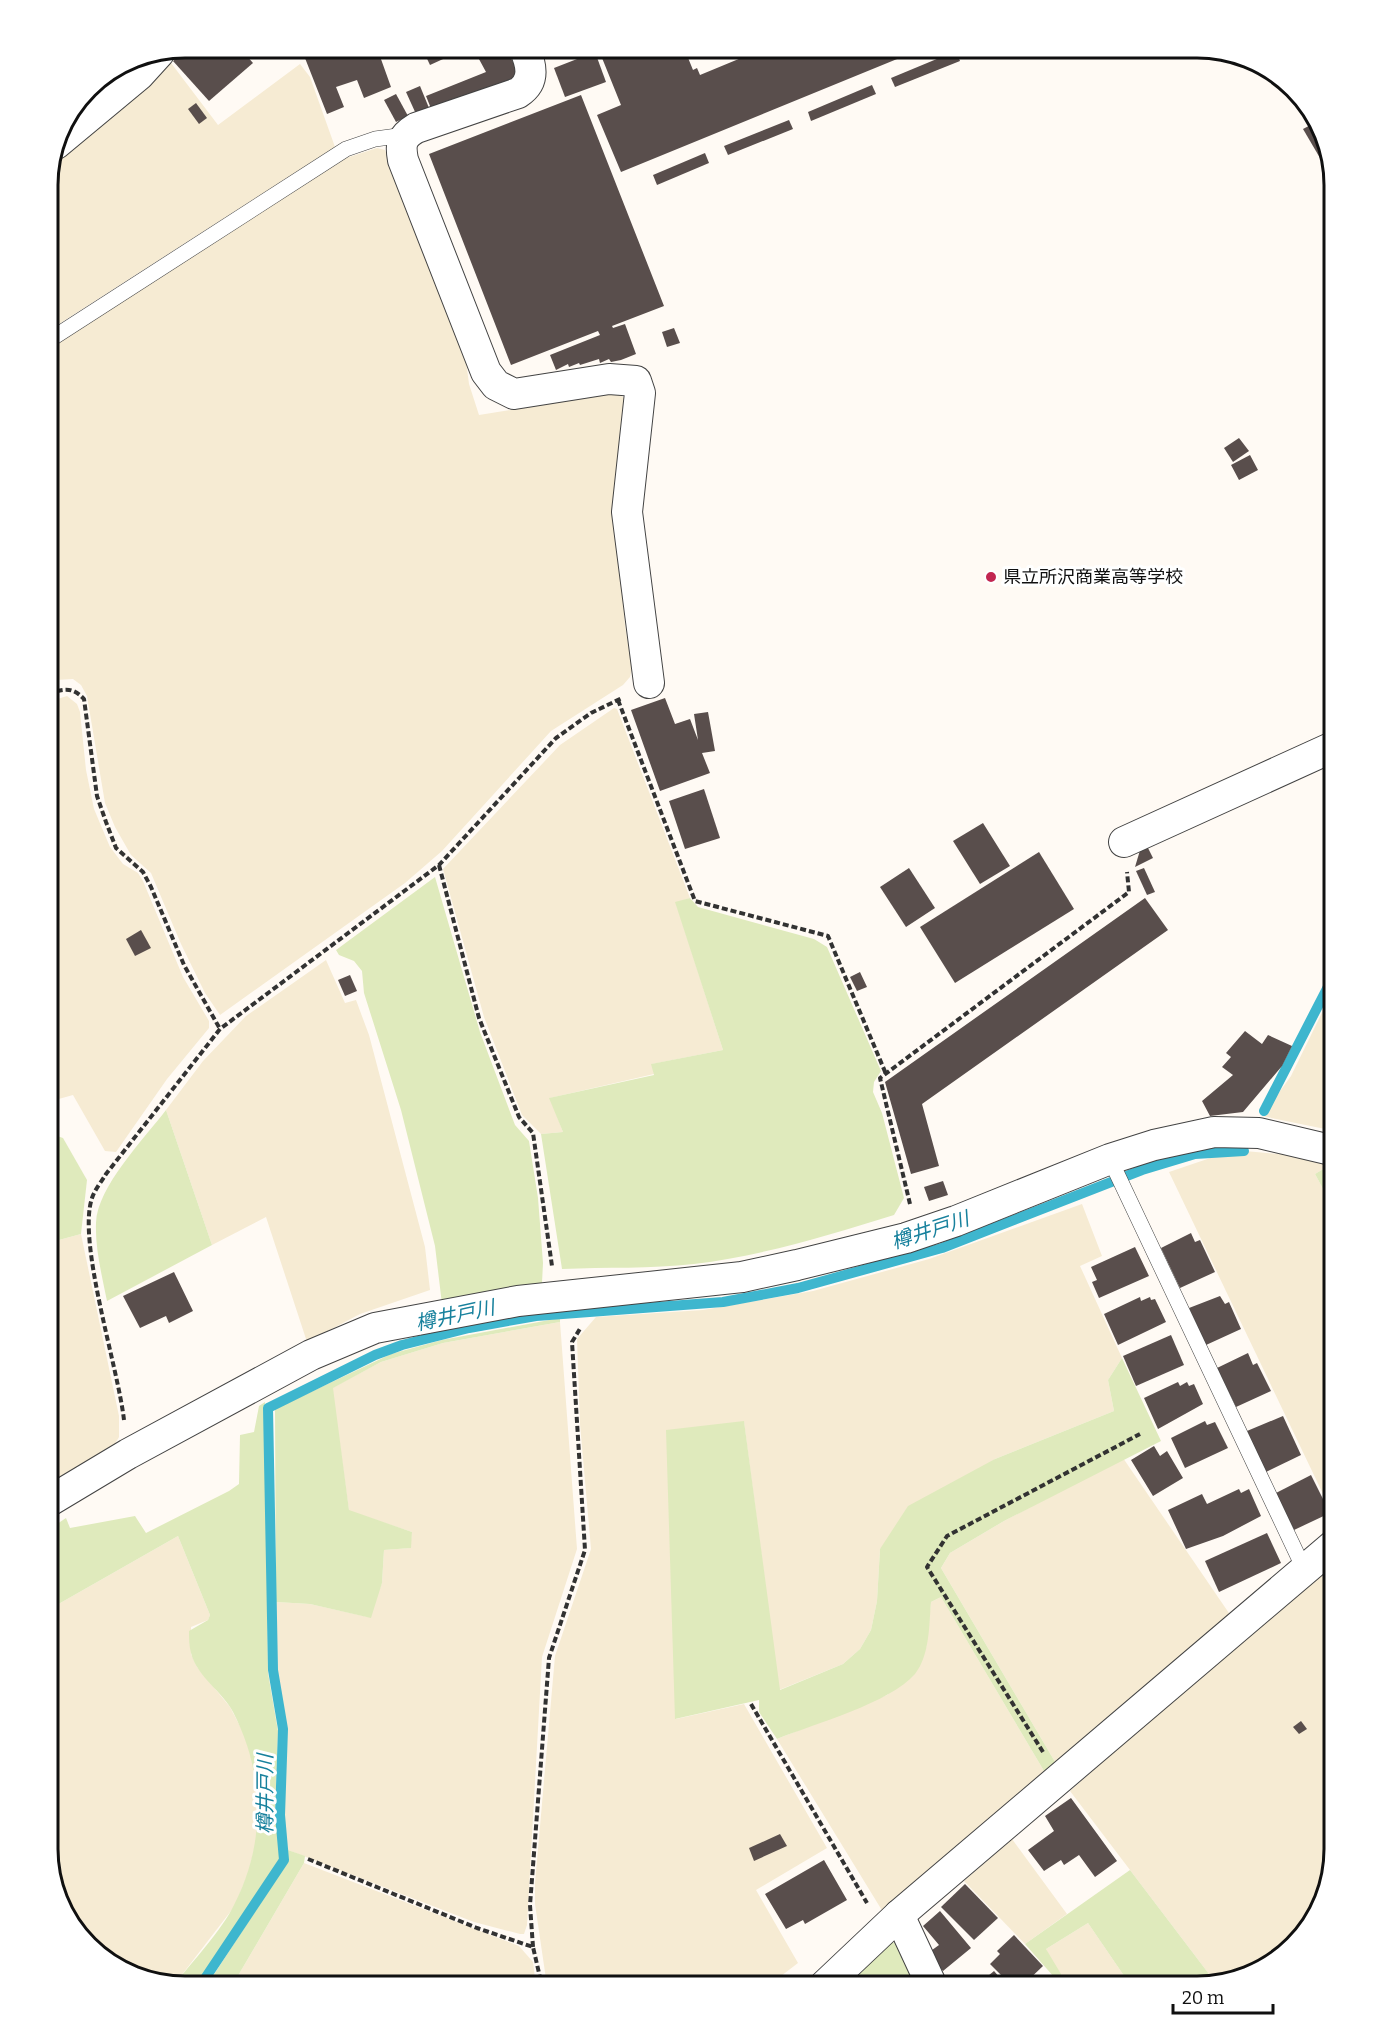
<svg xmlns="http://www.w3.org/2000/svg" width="1383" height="2034" font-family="Bitter,'Noto Sans JP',serif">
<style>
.farmland{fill:#f6ebd3}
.green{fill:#dfeabc}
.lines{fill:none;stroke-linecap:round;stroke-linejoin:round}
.stream{stroke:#3eb6ce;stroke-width:10}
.building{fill:#594e4c}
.service-casing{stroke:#434343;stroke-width:16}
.minor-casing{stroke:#434343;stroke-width:32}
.path{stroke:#323232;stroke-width:4;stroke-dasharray:6 3;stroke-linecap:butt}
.service{stroke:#fff;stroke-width:15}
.minor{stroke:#fff;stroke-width:30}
.poi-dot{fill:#c22651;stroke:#fff;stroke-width:2}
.labels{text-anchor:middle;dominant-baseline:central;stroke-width:6;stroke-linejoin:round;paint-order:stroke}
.poi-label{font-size:18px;fill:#101010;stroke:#fff;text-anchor:start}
.water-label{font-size:20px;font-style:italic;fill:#17819d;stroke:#fff}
.rim{fill:none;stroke:#101010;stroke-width:3}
</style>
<rect width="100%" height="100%" fill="#fffaf4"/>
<g class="farmland">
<path d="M168,59L218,125L300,64L310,77L335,147L48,331V176L52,159Z"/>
<path d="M377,148L385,150L463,339L469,384L479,415L618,393L624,398L616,516L625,625L632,668L630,677L623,685L551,731L442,851L405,883L220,1015L205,993L181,944L151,873L131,855L115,827L105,803L87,696L81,685L73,679L56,680L48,683V347L340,160Z"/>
<path d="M67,696L77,704L80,712L86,770L94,809L110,847L123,864L138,873L143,881L183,977L209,1021V1028L167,1079L116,1152L105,1151L73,1095L48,1102V702Z"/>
<path d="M614,708L617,709L690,898L676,903L723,1050L652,1064L654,1074L550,1098L563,1132L541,1134L522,1115L484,1017L443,869L560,745Z"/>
<path d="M326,960L345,1003L356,1000L369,1035L425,1247L430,1290L360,1314L307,1342L266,1217L212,1245L166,1110L203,1061L246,1016Z"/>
<path d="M1335,986V1131L1262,1116L1291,1076Z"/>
<path d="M1234,1150L1290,1155L1330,1165L1315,1174L1335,1211V1519L1169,1172Z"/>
<path d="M1082,1204L1102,1256L1080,1266L1122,1358L1108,1380L1114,1411L995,1459L880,1549L877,1601L871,1630L860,1649L843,1664L779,1690L744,1422L676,1719L744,1704L827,1848L756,1890L798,1963L768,1986H547L535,1904V1883L555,1656L591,1549L580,1424L577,1339L596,1317L703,1310L813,1291L929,1259Z"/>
<path d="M81,1234L119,1416V1437L109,1454L48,1490V1243Z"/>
<path d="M560,1322L577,1549L542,1657L527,1925L524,1934H520L474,1922L288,1850L283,1817L287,1731L274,1661L276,1602L310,1604L368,1617L382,1583L384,1550L410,1548L412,1532L349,1511L332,1388L381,1362L443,1343Z"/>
<path d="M1123,1458L1233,1619L1058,1767L941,1568L950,1553L1004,1521Z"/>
<path d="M178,1536L210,1615L208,1620L191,1627V1654L197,1667L230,1707L244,1734L254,1765L259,1830L248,1874L234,1907L174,1985L116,1967L66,1917L48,1849V1610Z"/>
<path d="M1335,1554V1849L1316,1918L1266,1968L1193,1986L1209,1974L1070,1791Z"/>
<path d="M941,1597L1044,1771V1777L883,1912L777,1739L887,1695L915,1673L926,1648L931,1602Z"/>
<path d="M1012,1839L1067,1914L1025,1944L964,1881Z"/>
<path d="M304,1863L519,1946L533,1962L536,1986H232Z"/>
<path d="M1088,1923L1131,1986H1062L1059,1982L1046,1949Z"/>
</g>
<g class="green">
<path d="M435,877L480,1032L515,1125L529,1141L538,1198L543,1263L542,1283L442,1304L435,1246L401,1110L364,993L362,971L354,961L339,955L336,950Z"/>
<path d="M690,898L698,907L814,939L827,947L881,1071L874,1082L873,1092L882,1113L904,1198L894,1215C829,1235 762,1256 694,1264C651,1269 606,1267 562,1269L541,1134L563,1132L549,1098L654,1075L651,1064L723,1050L675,902Z"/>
<path d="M166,1110L212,1245L107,1301C102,1276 95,1249 96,1223C97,1187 144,1139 166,1110Z"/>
<path d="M48,1133L63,1138L87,1180L81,1234L48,1243Z"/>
<path d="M1330,1165L1335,1166V1211L1315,1174Z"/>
<path d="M560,1318V1322L443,1343L381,1362L333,1388L349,1510L412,1532L411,1548L384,1550L382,1583L371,1618L310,1604L276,1602L275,1409L391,1354L442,1340Z"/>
<path d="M1122,1358L1161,1441L1004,1521L950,1553L941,1568L1058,1767L1044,1777V1771L941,1597L931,1602C929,1625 930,1655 915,1674C890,1703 814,1724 777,1739L759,1712V1700L675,1719L666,1430L744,1421L780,1690L843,1664L860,1649L871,1630L877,1601L880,1549L908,1506L995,1459L1114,1411L1108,1380Z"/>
<path d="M265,1402L268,1673L278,1731L275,1814L281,1860L196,1986H176L174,1985C192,1962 222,1930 234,1905C266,1843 265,1774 233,1712C223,1692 197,1677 191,1653C189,1646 189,1638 189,1631L208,1620L210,1615L178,1536L48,1610V1530L66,1518L70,1528L135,1516L146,1533L229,1491L239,1484L240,1435L254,1432L259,1406Z"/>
<path d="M288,1850L305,1856L304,1863L232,1986H223L211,1979L288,1861Z"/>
<path d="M1130,1870L1209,1974L1193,1986H1131L1088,1923L1046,1949L1061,1974L1059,1982L1062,1986H1045L1054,1977L1025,1944Z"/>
<path d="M892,1942L902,1946L920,1986H841Z"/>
</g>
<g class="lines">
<g class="stream">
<path d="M1264,1111L1335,973"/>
<path d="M200,1986L284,1860L280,1815L283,1729L273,1670L268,1408L375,1355L402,1345L469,1328L536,1316L723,1302L798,1288L942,1248L1142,1170L1195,1154L1244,1151"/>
</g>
</g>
<g class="building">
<path d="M188,48H240L253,63L209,101L173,61Z"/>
<path d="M316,48H332L334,55L352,48H377L391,87L364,98L357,80L336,87L344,107L327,114L303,53Z"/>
<path d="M422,48H451L454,54L430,65Z"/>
<path d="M473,48H505L516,67L514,79L432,111L426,96L486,72Z"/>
<path d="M598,48H684L693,70L697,68L700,75L765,48H924L621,172L597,115L621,105Z"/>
<path d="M956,51L960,61L895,87L891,78Z"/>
<path d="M595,52L606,82L565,97L554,68Z"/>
<path d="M872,85L876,94L811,121L808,112Z"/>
<path d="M420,86L429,108L416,114L406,92Z"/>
<path d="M396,94L408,116L396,122L384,100Z"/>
<path d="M581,95L664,306L612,326L613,328L625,324L636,354L621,360L611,362L609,359L600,363L599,359L580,365L579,363L569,367L568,364L556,370L550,355L600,335L598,331L511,365L429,154Z"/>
<path d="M196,103L207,118L199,124L188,109Z"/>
<path d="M789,120L793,129L728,155L724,146Z"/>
<path d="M1318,121L1327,154L1320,158L1303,129Z"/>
<path d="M705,153L709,163L657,185L653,175Z"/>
<path d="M674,328L680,343L667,347L662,332Z"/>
<path d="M1239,438L1249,451L1233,462L1224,448Z"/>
<path d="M1250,455L1258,470L1239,480L1231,465Z"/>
<path d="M665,698L675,724L690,719L698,740L694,714L708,712L715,751L702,753L710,773L660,791L631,710Z"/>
<path d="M704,789L720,838L685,849L669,801Z"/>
<path d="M983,823L1010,866L980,884L953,841Z"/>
<path d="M1146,844L1153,858L1135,867L1141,847Z"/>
<path d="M1039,852L1074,909L955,983L920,927Z"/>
<path d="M909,868L935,908L906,927L880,887Z"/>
<path d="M1144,868L1155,892L1147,895L1136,871Z"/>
<path d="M1145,898L1168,930L922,1104L939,1166L911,1174L885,1082Z"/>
<path d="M141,930L151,948L135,956L126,939Z"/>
<path d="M860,972L867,987L857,991L850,977Z"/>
<path d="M350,975L357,991L345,996L338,980Z"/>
<path d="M1245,1031L1262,1044L1268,1035L1292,1046L1282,1066L1243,1112L1210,1116L1202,1101L1233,1075L1222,1067L1231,1057L1226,1053Z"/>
<path d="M943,1181L948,1195L929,1201L924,1187Z"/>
<path d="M1191,1233L1195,1242L1200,1240L1215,1272L1180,1288L1161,1248Z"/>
<path d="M1135,1247L1149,1276L1099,1298L1092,1282L1097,1280L1091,1267Z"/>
<path d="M174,1272L193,1311L169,1323L166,1316L140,1328L123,1296Z"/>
<path d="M1220,1296L1225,1304L1229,1302L1241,1329L1206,1345L1189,1308Z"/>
<path d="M1140,1297L1141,1301L1150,1297L1151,1300L1155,1299L1166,1322L1118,1345L1104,1314Z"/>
<path d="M1171,1335L1184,1365L1136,1386L1123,1356Z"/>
<path d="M1248,1353L1253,1365L1257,1363L1271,1391L1236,1407L1217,1368Z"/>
<path d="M1178,1382L1180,1386L1187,1382L1189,1386L1194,1384L1203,1404L1158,1429L1144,1398Z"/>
<path d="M1283,1416L1301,1455L1266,1472L1247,1431Z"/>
<path d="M1205,1421L1207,1425L1215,1422L1228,1448L1185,1468L1171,1438Z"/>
<path d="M1154,1446L1160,1456L1167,1451L1183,1478L1153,1496L1131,1460Z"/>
<path d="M1311,1475L1330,1513L1294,1530L1276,1493Z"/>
<path d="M1239,1489L1241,1493L1249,1489L1261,1516L1223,1536L1186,1549L1168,1510L1202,1494L1207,1504Z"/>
<path d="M1267,1533L1281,1563L1219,1592L1205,1561Z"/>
<path d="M1301,1721L1307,1729L1299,1734L1293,1727Z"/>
<path d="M1071,1798L1117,1861L1095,1877L1079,1855L1064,1865L1061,1860L1044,1871L1028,1850L1054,1831L1045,1816Z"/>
<path d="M780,1834L787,1846L754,1861L749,1848Z"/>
<path d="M824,1860L847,1900L805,1924L803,1920L786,1929L765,1894Z"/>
<path d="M965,1884L998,1918L974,1940L941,1907Z"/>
<path d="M940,1911L971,1948L943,1971L928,1953L939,1945L923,1926Z"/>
<path d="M1014,1935L1043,1966L1022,1986H1012L990,1964L1000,1954L997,1951Z"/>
<path d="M994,1971L1007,1986H976Z"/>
</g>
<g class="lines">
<g class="service-casing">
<g id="service">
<path d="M48,341L346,149L375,139L405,135"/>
<path d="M1110,1159L1305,1571"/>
</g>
</g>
<g class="minor-casing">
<g id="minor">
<path d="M524,48C532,65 535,82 518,93L416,128C401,137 400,144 403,160L486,372L496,385L514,394L609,379L636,381L640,393L627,512L649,683"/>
<path d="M56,144L139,75L159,53"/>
<path d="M1124,842L1335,746"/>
<path d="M48,1502L128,1454L311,1355L375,1328L518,1301L742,1277L797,1265L906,1238L956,1221L1110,1159L1154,1145L1214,1132L1259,1133L1335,1151"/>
<path d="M899,1915L932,1986"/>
<path d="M824,1986L899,1915L1335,1544"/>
</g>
</g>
<g class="path">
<path d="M48,694C63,689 72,686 84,699L97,796L106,822L116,848L143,872L151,887L184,965L220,1029"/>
<path d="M618,700L695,901L828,936L886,1074"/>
<path d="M439,865L479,1018L519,1117L533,1133L552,1266"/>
<path d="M910,1204L880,1078L1129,892L1127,872"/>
<path d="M124,1420C118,1367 77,1242 92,1198C95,1189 102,1181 106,1174L220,1029L439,865L556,738L591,713L622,698"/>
<path d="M751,1704L867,1903"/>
<path d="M1043,1752L927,1567L947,1536L1140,1434"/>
<path d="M308,1859L477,1928L533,1947L542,1986"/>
<path d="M533,1947L530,1905L549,1658L585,1550L572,1342L581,1327"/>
</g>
<use href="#service" class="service"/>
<use href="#minor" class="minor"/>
</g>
<circle class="poi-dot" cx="991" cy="577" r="6"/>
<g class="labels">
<g class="poi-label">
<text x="1003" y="577">県立所沢商業高等学校</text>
</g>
<g class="water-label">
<text transform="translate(930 1230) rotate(-18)">樽井戸川</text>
<text transform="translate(455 1315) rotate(-12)">樽井戸川</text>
<text transform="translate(265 1794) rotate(-90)">樽井戸川</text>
</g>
</g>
<path d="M0 0H1383V2034H0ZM185 58H1197A127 127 0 0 1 1324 185V1849A127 127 0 0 1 1197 1976H185A127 127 0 0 1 58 1849V185A127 127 0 0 1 185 58Z" fill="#fff" fill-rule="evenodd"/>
<path class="rim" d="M185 58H1197A127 127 0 0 1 1324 185V1849A127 127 0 0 1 1197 1976H185A127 127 0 0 1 58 1849V185A127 127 0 0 1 185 58Z"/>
<path d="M1173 2004v9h100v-9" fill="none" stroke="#101010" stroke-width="3"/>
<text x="1182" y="2004" font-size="18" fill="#101010" stroke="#ffffff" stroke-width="4.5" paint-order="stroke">20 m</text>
</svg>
